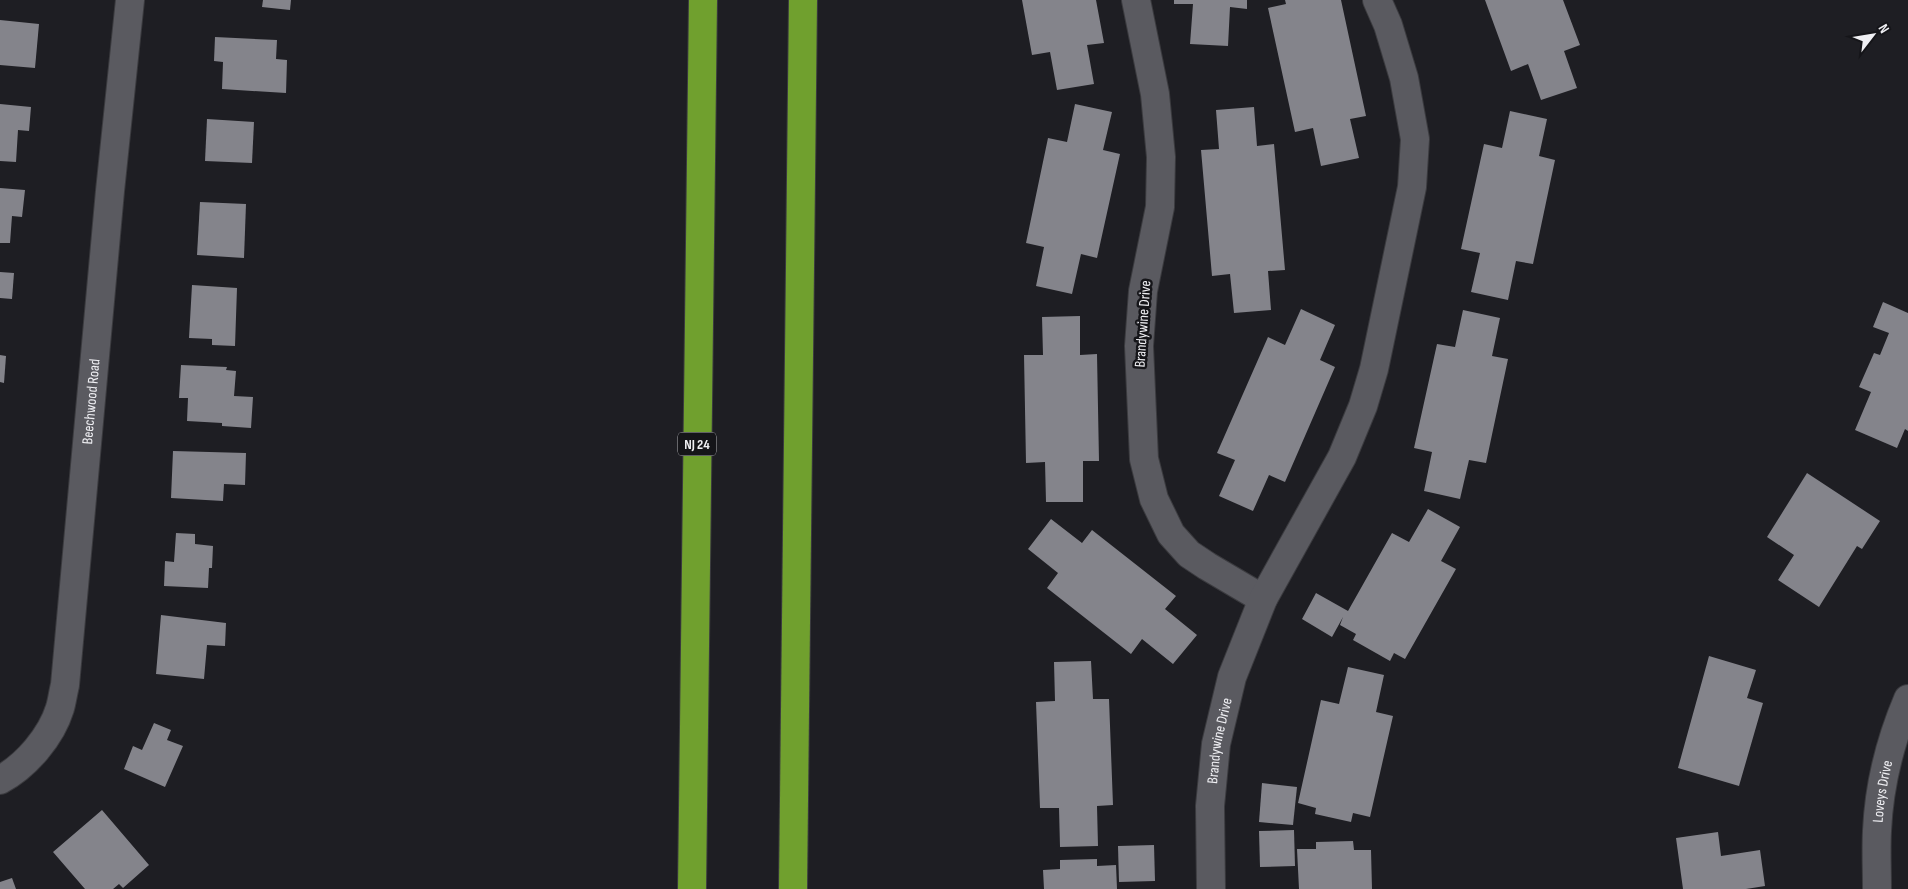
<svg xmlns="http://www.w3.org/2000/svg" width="1908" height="889" font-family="'Sofia Sans Condensed',sans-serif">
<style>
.building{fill:#84848b}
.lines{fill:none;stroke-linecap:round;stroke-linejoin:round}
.minor-casing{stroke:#3b3b3f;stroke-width:30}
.highway-casing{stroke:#3b3b3f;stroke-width:30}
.minor{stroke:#5a5a60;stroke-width:28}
.highway{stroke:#70a02e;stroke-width:28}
.labels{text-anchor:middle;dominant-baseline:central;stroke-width:5;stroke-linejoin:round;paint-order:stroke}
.shield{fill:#151519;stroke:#aeaeb2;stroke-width:1}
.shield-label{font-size:14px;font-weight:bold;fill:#efeff3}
.street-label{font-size:15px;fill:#efeff3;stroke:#151519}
</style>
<rect width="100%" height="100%" fill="#1e1e23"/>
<g class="building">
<path d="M263,0H291L290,10L262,7Z"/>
<path d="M1022,0H1096L1104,43L1087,45L1094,84L1057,90L1050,52L1032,55Z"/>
<path d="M1174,0H1247V9L1230,7L1228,46L1190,44L1193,4H1174Z"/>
<path d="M1285,0H1341L1366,116L1350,119L1359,158L1321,166L1313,128L1295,132L1268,8L1286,4Z"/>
<path d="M1485,0H1563L1580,45L1564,51L1577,88L1541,100L1528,64L1511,71Z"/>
<path d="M0,20L39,24L35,68L0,65Z"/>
<path d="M215,37L277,40L276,59L287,60L286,93L222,89L223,62L214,61Z"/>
<path d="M0,104L31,107L29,131L18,130L16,162L0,161Z"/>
<path d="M1075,104L1112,112L1103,150L1120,154L1097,258L1081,254L1072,294L1036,286L1044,247L1026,243L1048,138L1067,142Z"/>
<path d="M1254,107L1257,146L1274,144L1285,270L1268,271L1271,310L1234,313L1230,274L1212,276L1201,150L1219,149L1216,110Z"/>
<path d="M1510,111L1547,119L1539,156L1555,160L1533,264L1516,261L1508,300L1471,292L1480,253L1461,249L1484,144L1502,148Z"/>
<path d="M207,119L254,122L252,163L205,161Z"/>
<path d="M0,188L25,190L22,217L12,216L10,243H0Z"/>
<path d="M200,202L246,204L244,258L197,255Z"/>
<path d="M0,272L14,273L12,299L0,298Z"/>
<path d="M192,285L237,288L235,346L212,345V339L189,338Z"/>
<path d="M1883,302L1908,313V431L1905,429L1897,448L1855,430L1871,392L1859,387L1874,353L1880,355L1889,333L1873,327Z"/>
<path d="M1301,309L1335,325L1320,360L1335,367L1285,482L1269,475L1253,511L1219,496L1235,460L1217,453L1268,337L1285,345Z"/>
<path d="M1463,310L1500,318L1492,356L1508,359L1486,463L1469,460L1460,499L1424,491L1432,452L1414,448L1437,344L1455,347Z"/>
<path d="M1080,316V355L1097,354L1099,461H1083V502H1046L1045,462L1026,463L1024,355H1043L1042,317Z"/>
<path d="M0,355L6,356L4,383L0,382Z"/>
<path d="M181,365L227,367L226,370L236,371L234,396L253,397L251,428L222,426V423L187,421L188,398H179Z"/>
<path d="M173,451L246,453L245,485L224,484L223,501L171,498Z"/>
<path d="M1807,473L1880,521L1862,549L1857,546L1819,607L1778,580L1794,555L1767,537Z"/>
<path d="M1428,509L1460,527L1441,561L1456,569L1405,659L1394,653L1390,661L1353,640L1356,634L1340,625L1343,617L1332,637L1302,619L1316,593L1348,611L1392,533L1409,542Z"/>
<path d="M1051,519L1082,543L1092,530L1176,596L1165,609L1197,635L1173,664L1142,639L1131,654L1047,588L1058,573L1028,549Z"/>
<path d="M176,533L195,534V544L213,546L212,568H209L208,588L164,586L165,561L174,562Z"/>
<path d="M161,615L226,623L225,646L207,645L204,679L156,674Z"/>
<path d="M1709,656L1756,670L1747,698L1763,703L1739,786L1678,768Z"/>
<path d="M1091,661L1093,699H1109L1113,805L1097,806L1098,846L1060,847L1059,808H1040L1036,702L1055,701L1054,662Z"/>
<path d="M1348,667L1384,675L1376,712L1393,716L1370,817L1353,813L1351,822L1315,814L1316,808L1298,803L1321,700L1339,704Z"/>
<path d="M154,723L171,730L167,740L183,746L165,787L124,769L133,746L142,750Z"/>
<path d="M1262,783L1297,787L1293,825L1259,822Z"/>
<path d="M102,810L149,865L123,888L119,884L113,889H85L53,852Z"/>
<path d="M1294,830L1295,866L1260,867L1259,831Z"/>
<path d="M1718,832L1721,856L1760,850L1765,886L1746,889H1683L1676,838Z"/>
<path d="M1353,841L1354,850H1371L1372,889H1299L1297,849H1316V842Z"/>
<path d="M1154,845L1155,881L1119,882L1118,846Z"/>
<path d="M1097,859V866L1116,865L1117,889H1044L1043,870L1060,869V860Z"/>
<path d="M12,878L16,889H0V882Z"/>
</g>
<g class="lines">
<g class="minor-casing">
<g id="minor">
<path d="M1136,0L1155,94L1161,157L1160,207L1143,291L1139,346L1144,459L1154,499L1171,534L1189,554L1207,566L1263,599"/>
<path id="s1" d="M0,780C26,766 51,737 60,708C62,701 63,693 65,685L110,191L130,0"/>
<path id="s2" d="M1211,889L1210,806L1216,744L1232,677L1263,599L1342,457L1363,406L1374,369L1412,187L1415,139L1404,78L1388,25L1377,0"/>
<path id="s3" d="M1877,889C1877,870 1876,850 1877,831C1879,786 1891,739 1908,699"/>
</g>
</g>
<g class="highway-casing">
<g id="highway">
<path d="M692,889L703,0"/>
<path d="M793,889L803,0"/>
</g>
</g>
<use href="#minor" class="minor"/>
<use href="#highway" class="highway"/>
</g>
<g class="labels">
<rect class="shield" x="678" y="432.5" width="38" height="23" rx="4"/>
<g class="shield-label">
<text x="697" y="444">NJ 24</text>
</g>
<g class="street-label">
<text transform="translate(1143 324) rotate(-86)">Brandywine Drive</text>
<text stroke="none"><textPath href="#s1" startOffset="404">Beechwood Road</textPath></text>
<text stroke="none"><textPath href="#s2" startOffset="149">Brandywine Drive</textPath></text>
<text stroke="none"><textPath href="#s3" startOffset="98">Loveys Drive</textPath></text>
</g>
</g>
<g transform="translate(1873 35) rotate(59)" stroke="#151519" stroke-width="4" paint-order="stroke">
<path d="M0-4L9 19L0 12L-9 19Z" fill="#efeff3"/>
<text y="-8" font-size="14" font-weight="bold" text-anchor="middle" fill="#efeff3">N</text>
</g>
</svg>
